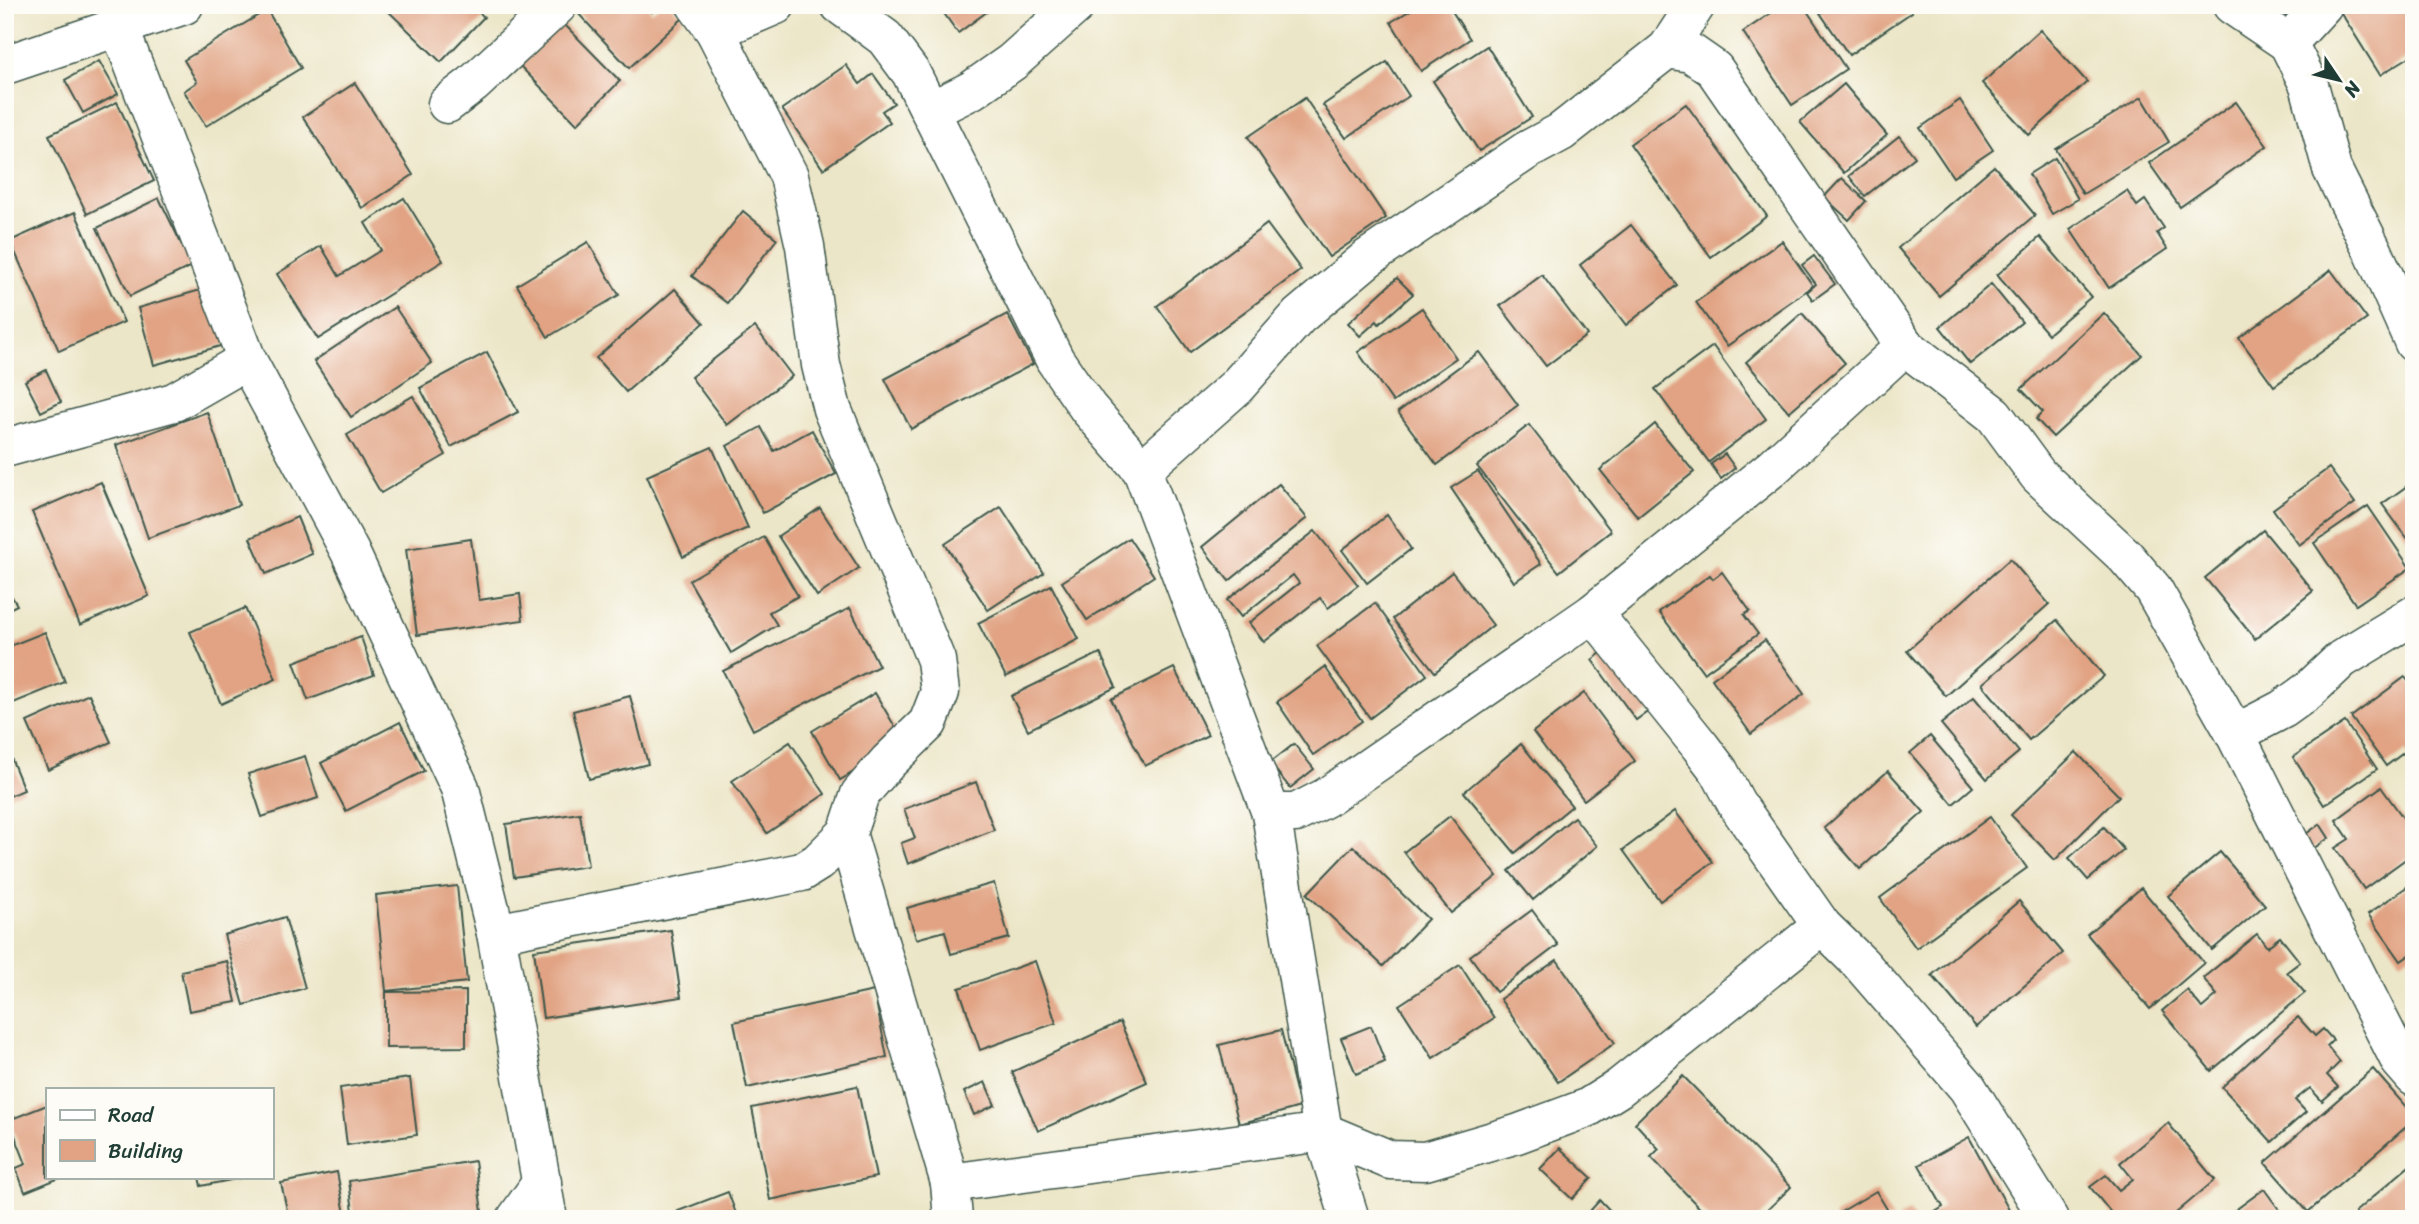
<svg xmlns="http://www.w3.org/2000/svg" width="2419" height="1224" font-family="Sriracha,sans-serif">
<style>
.building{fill:#e1a383}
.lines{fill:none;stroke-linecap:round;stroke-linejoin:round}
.street-casing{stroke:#3e564a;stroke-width:41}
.street{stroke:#fff;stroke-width:38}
</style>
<rect width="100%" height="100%" fill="#fdfcf7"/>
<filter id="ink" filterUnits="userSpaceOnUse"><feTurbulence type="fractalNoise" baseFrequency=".0143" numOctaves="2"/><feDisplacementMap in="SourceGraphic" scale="14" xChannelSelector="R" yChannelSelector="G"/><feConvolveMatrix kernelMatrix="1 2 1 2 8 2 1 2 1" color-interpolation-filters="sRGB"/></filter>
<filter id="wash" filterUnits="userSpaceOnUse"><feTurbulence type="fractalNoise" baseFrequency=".00686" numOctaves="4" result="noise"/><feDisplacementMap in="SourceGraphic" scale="28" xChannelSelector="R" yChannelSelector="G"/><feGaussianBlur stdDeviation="1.57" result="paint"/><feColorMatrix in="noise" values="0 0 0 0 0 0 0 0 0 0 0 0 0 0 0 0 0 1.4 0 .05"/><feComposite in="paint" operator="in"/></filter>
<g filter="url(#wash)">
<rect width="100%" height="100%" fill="#ece6c8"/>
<g id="blocks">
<g class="building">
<path d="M382,5H471L484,17L441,62Z"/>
<path d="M582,5H646L652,12L660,5H671L683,18L629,68L576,11Z"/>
<path d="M938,5H996L958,33Z"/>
<path d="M1419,5H1448L1470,39L1421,71L1391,22Z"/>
<path d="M1783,5H1803L1846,69L1792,105L1743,32Z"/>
<path d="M1818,5H1907L1912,12L1849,55L1816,7Z"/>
<path d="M2256,5H2285L2262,17Z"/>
<path d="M2350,5H2414V54L2380,75L2340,11Z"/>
<path d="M267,10L301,68L206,126L184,91L197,82L184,60Z"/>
<path d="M563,23L620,81L577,124L520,66Z"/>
<path d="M2040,30L2087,82L2029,135L1982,83Z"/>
<path d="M1487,46L1532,117L1479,151L1433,81Z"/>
<path d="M99,61L118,94L83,113L65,80Z"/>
<path d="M1387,62L1409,96L1346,138L1323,105Z"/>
<path d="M846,65L860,84L873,74L894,103L882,111L890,122L823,169L782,109Z"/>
<path d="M355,83L413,175L362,208L303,117Z"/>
<path d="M1844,84L1887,135L1844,173L1800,122Z"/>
<path d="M2142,97L2169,142L2083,194L2056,149Z"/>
<path d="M1305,98L1386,218L1329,257L1248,137Z"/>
<path d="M1960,100L1993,150L1953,177L1920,128Z"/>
<path d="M117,102L154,181L87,214L49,135Z"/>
<path d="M2236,102L2267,146L2180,207L2149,163Z"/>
<path d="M1686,104L1767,216L1711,257L1630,144Z"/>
<path d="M1899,136L1915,157L1865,196L1849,176Z"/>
<path d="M2055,158L2078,199L2052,214L2029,174Z"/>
<path d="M1994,166L2035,215L1939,296L1898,248Z"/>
<path d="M1842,178L1866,201L1849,220L1824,197Z"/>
<path d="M2127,191L2137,206L2145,200L2164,228L2157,233L2167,249L2109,288L2070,229Z"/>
<path d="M159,198L192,266L130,296L97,228Z"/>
<path d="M404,198L443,261L318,339L277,274L321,246L339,276L381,250L365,223Z"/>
<path d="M743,211L777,239L727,303L692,276Z"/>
<path d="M75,212L124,322L59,351L10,241Z"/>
<path d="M1267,224L1301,270L1190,352L1157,306Z"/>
<path d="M1631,225L1677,285L1626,325L1580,265Z"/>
<path d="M2040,237L2091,297L2048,334L1997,275Z"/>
<path d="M1782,241L1813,286L1727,346L1696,302Z"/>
<path d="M588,242L619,295L548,337L517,285Z"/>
<path d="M1814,256L1835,284L1813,300L1807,292L1816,284L1802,265Z"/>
<path d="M2331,270L2367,319L2274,386L2239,338Z"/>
<path d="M1542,275L1587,335L1546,366L1500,306Z"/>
<path d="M1397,278L1413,294L1379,324L1377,321L1360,336L1348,323Z"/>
<path d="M1991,284L2022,322L1970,364L1940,327Z"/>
<path d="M211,287L227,344L154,365L138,308Z"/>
<path d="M675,289L704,323L626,392L596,358Z"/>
<path d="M395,307L432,363L351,417L314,361Z"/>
<path d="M1422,308L1456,358L1393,402L1358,352Z"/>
<path d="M1802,313L1845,363L1789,412L1746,362Z"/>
<path d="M2104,313L2142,355L2053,437L2036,419L2043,412L2021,389Z"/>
<path d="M1007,314L1033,364L911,429L885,379Z"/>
<path d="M755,327L792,376L727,425L691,377Z"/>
<path d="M1713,346L1766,419L1709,462L1655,389Z"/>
<path d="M487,352L518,412L451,447L420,388Z"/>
<path d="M1479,352L1518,405L1437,465L1398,412Z"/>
<path d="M46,370L61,402L41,412L25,381Z"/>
<path d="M413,396L446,455L381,493L347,435Z"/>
<path d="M207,412L239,505L148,538L116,445Z"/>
<path d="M1655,424L1694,472L1638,517L1600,470Z"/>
<path d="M1529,425L1611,531L1559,572L1477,466Z"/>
<path d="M761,427L774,451L812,430L836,474L763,513L727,446Z"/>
<path d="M712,447L748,528L683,557L647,476Z"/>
<path d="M1725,454L1735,468L1721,479L1711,464Z"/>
<path d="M2329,468L2355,503L2299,545L2273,509Z"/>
<path d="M1478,471L1541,564L1514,582L1451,488Z"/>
<path d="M2414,481V547L2382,504Z"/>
<path d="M101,482L149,596L80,625L32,512Z"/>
<path d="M1279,484L1307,518L1229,581L1202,547Z"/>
<path d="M2368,506L2410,568L2356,605L2314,543Z"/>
<path d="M1001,507L1044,573L988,610L945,544Z"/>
<path d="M820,508L859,568L817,596L778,536Z"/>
<path d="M1387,515L1411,549L1367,583L1342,550Z"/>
<path d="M297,517L312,554L266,574L250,538Z"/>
<path d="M2263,530L2313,591L2255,639L2205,578Z"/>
<path d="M1315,531L1358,585L1328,608L1320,598L1264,642L1249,623L1299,583L1293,575L1241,617L1227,600Z"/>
<path d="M764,537L798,596L769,612L777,625L731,653L689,580Z"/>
<path d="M1129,538L1154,576L1087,620L1062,582Z"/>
<path d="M471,539L479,600L520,594L523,620L417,635L406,549Z"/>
<path d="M2010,559L2049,604L1946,696L1907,651Z"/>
<path d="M1452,572L1493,625L1435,672L1393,619Z"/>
<path d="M1722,572L1750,611L1744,615L1758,634L1704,673L1659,612L1710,575L1713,579Z"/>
<path d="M5,585L17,605L5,611Z"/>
<path d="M1051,585L1079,639L1006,677L978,623Z"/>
<path d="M1375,603L1427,675L1370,718L1317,646Z"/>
<path d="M245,608L276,679L221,704L190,632Z"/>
<path d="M850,608L879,666L753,730L723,671Z"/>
<path d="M2057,620L2104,676L2029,740L1982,684Z"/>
<path d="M45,632L65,682L11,704L5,689V648Z"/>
<path d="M361,637L374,675L308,700L294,662Z"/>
<path d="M1765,640L1804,694L1751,734L1712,679Z"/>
<path d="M1609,647L1653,708L1636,720L1592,660Z"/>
<path d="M1100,653L1116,687L1028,730L1011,696Z"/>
<path d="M1325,667L1362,721L1313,755L1277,702Z"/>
<path d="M1174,668L1208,735L1145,766L1111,699Z"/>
<path d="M2405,677L2414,689V758L2412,759L2406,751L2386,766L2351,717Z"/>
<path d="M875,693L904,742L840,780L812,731Z"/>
<path d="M1584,693L1635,761L1584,800L1533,732Z"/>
<path d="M89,694L111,742L48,770L27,722Z"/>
<path d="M630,696L648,764L589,779L573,711Z"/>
<path d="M1974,697L2019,752L1987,779L1941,724Z"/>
<path d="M400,722L424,771L346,811L321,763Z"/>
<path d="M2345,722L2377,769L2324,805L2293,757Z"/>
<path d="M1930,736L1973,787L1953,804L1910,753Z"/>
<path d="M790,742L825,794L767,833L732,781Z"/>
<path d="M1294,744L1314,769L1290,788L1270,763Z"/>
<path d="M1521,744L1572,806L1515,853L1464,792Z"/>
<path d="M2076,752L2119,796L2055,860L2011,815Z"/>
<path d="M9,753L24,790L5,798V755Z"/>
<path d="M305,756L318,798L262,817L248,774Z"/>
<path d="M1888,771L1924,812L1860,869L1824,828Z"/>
<path d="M976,782L994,830L908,864L901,843L915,838L904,809Z"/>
<path d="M2381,787L2414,833V853L2364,889L2335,848L2349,839L2336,820Z"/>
<path d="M1675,811L1713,862L1660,901L1623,850Z"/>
<path d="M580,813L588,866L514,877L506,824Z"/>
<path d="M1450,816L1497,876L1451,913L1404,852Z"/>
<path d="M1574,817L1597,846L1533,900L1509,871Z"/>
<path d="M1990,817L2027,868L1916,948L1880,898Z"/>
<path d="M2320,824L2329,838L2305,854L2296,841Z"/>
<path d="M2104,827L2124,850L2088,880L2069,858Z"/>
<path d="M1353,846L1428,919L1383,966L1307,894Z"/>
<path d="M2220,852L2265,905L2212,950L2168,896Z"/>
<path d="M2414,882V952L2401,961L2368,914Z"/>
<path d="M994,883L1009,938L951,954L945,931L916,939L907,908Z"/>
<path d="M457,886L467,982L386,991L376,895Z"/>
<path d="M2141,888L2204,963L2150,1009L2087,934Z"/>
<path d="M2019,901L2063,953L1976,1027L1932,975Z"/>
<path d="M1532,910L1558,945L1496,992L1470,956Z"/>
<path d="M285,917L305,988L244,1005L224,935Z"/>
<path d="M671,930L681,997L543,1018L534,950Z"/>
<path d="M2257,934L2267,947L2280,937L2300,962L2287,972L2305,993L2211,1071L2162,1011L2187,990L2202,1008L2217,995L2203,978Z"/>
<path d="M1557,960L1615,1043L1558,1082L1500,999Z"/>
<path d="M227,961L236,1002L189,1011L181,971Z"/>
<path d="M1035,961L1056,1023L980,1050L959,988Z"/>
<path d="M1460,965L1494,1018L1433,1058L1399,1005Z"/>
<path d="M466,991V1047L386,1048V992Z"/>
<path d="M874,991L887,1057L747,1088L734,1022Z"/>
<path d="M2298,1017L2315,1036L2323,1029L2333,1040L2327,1046L2340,1062L2327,1075L2338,1087L2322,1101L2310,1088L2295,1100L2306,1112L2272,1142L2222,1087Z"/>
<path d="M1120,1022L1147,1082L1038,1131L1012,1072Z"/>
<path d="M1371,1026L1385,1062L1356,1074L1341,1038Z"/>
<path d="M1281,1030L1300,1107L1239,1124L1219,1045Z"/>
<path d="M2373,1069L2414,1116V1120L2308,1212L2265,1163Z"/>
<path d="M1683,1076L1791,1187L1758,1219H1710L1651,1157L1659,1149L1635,1123Z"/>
<path d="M410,1078L417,1135L347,1145L340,1088Z"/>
<path d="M985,1082L995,1105L974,1115L964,1092Z"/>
<path d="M857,1086L876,1177L770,1200L752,1108Z"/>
<path d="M47,1105V1177H62L25,1192L16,1168L26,1164L9,1120Z"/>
<path d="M2168,1123L2215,1180L2169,1219H2116L2090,1187L2106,1175L2119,1190L2133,1179L2120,1163Z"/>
<path d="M1969,1137L2014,1219H1935L1932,1214L1943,1207L1919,1165Z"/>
<path d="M1560,1148L1592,1178L1572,1199L1540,1169Z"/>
<path d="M475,1161L483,1219H354L349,1181Z"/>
<path d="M2414,1162V1219H2361L2355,1212Z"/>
<path d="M337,1172L346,1219H289L281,1183Z"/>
<path d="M199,1177H241V1178L201,1186Z"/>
<path d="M2264,1189L2286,1219H2234L2230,1214Z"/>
<path d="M1876,1191L1893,1219H1836L1834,1216Z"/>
<path d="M728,1192L738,1219H681L678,1211Z"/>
<path d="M1600,1200L1618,1219H1591L1587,1214Z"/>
<path d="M1910,1211L1914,1219H1897Z"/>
</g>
</g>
</g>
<g filter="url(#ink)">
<use href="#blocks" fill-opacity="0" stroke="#3e564a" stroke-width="2"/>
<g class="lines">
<g class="street-casing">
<g id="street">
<path d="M840,5L885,38L911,73L1055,360L1088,408L1142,470L1271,813L1323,1132L1350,1219"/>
<path d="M2232,5L2288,43L2309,85L2332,169L2374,253L2414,343"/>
<path d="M119,27L247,360L350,552L460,788L496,933L548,1219"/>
<path d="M715,31L776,5"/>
<path d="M2288,43L2323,5"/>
<path d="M1667,49L1691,53L1714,69L1905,346L1994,415L2038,475L2125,556L2153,589L2235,734L2400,1061L2414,1077"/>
<path d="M5,65L184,5"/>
<path d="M447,104L473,84L558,5"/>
<path d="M932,110L972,90L1012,62L1076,5"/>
<path d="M5,448L174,402L247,360"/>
<path d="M1142,470L1236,387L1299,316L1368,258L1526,151L1561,132L1667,49L1696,5"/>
<path d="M1593,613L1700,746L1719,771L1736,803L1822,926L1861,964L1967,1087L2049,1219"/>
<path d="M2235,734L2283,709L2308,691L2342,659L2414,615"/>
<path d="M1271,813H1296L1325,798L1593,613L1772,468L1905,346"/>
<path d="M847,833L950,1183L953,1219"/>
<path d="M496,933L802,872L818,862L847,833L860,794L888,762L928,723L940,692L936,660L832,409L821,365L805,246L789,176L715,31L696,5"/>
<path d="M950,1183L1323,1132L1390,1160L1425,1161L1517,1134L1587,1108L1619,1088L1822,926"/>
<path d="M516,1219L542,1182"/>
</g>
</g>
<use href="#street" class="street"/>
</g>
</g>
<rect width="2419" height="1224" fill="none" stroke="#fdfcf7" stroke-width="28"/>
<rect x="46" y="1088" width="228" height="91" fill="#fdfcf7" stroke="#a4b0a9" stroke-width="2"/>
<rect x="60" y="1110" width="35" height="10" fill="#ffffff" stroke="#a4b0a9" stroke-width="2"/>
<text x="108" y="1122" font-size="21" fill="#1f3d34">Road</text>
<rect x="60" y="1140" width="35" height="21" fill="#e1a383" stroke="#a4b0a9" stroke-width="2"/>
<text x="108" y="1158" font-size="21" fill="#1f3d34">Building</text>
<g transform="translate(2339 80) rotate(125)" stroke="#fdfcf7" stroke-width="5" paint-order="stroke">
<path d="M0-5L12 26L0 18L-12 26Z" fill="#1f3d34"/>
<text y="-10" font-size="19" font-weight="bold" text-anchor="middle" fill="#1f3d34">N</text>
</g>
</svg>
